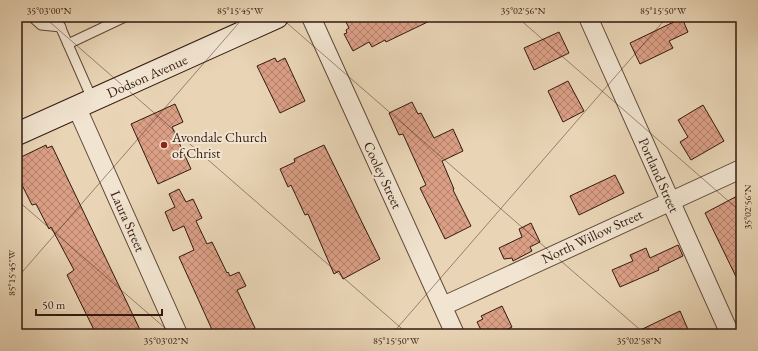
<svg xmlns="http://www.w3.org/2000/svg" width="758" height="351" font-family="'EB Garamond',serif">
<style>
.building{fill:url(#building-cross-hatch);stroke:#33190f}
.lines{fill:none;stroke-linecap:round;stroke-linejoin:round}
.service-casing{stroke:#604839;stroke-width:11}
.minor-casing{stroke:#604839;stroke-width:20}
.secondary-casing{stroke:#33190f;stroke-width:24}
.service{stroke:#f1e4d0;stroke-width:9}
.minor{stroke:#f1e4d0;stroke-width:18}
.secondary{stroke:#f1e4d0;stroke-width:22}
.ticks{fill:none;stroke:#33190f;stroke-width:1;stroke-opacity:0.45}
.poi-dot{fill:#8f2418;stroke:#f1e4d0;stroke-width:1.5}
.labels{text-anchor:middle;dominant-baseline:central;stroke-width:4;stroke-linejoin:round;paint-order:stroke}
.street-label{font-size:14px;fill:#33190f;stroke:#f1e4d0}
.poi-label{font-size:14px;fill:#33190f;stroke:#f1e4d0;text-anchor:start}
.neatline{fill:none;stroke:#33190f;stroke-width:1.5}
.ticks-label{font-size:10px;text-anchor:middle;fill:#33190f}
</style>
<defs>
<pattern id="building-cross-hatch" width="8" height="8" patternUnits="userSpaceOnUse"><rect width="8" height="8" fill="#db9f86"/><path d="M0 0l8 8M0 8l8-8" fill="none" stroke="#b2816c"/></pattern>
</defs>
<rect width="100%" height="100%" fill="#e9d5b6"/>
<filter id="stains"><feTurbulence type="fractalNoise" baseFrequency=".005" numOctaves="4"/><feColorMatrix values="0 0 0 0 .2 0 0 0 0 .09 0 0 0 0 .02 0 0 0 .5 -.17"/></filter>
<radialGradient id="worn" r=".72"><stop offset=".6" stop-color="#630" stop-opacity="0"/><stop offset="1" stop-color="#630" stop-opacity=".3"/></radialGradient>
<g class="building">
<path d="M355,17H438L386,42L385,40L372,47L369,42L353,51L344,34L347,33L346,30L349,28L346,22Z"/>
<path d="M682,18L688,32L669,41L673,48L640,64L630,43Z"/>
<path d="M559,32L569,53L534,70L524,48Z"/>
<path d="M275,58L277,62L285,58L305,101L280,113L257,66Z"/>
<path d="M568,81L584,111L563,122L548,91Z"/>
<path d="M412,102L418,114L421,113L434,138L453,129L463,151L442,161L454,189L453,190L471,226L445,239L420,188L426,185L403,134L399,135L389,113Z"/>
<path d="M175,104L183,122L172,127L191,169L158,184L131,124Z"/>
<path d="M703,105L724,141L691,160L680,142L688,137L678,120Z"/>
<path d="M46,145L47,148L52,146L142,334H96L67,275L74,270L51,227L49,229L36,204L32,205L17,175V159Z"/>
<path d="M324,145L380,259L343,279L339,271L334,274L308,214L305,215L291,185L288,187L280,169L295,162L294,159Z"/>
<path d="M615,175L624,193L579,215L570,196Z"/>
<path d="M179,189L186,202L193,199L202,218L196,221L207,244L212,242L227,273L228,272L230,276L239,272L246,286L237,290L255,328L242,334H214L179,257L194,250L184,226L173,231L165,212L175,207L169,194Z"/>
<path d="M741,194V287L705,213Z"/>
<path d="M531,223L540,242L530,247L532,251L513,261L512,258L504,259L499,248L522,237L519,229Z"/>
<path d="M678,245L683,256L658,268L659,270L620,287L612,270L633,261L630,255L646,248L650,258Z"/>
<path d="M502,306L512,327L498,334H483L477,322L483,319L481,316Z"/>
<path d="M680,311L690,334H632Z"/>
</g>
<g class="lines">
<g class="service-casing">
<g id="service">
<path d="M32,17L41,25L61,27"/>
<path d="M56,17L93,101"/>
<path d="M68,44L125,17"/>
</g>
</g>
<g class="minor-casing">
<g id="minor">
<path d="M311,17L455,334"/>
<path d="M588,17L730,334"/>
<path d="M77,108L178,334"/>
<path d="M443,306L741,169"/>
</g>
</g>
<g class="secondary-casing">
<path id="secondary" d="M17,134L277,17"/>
</g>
<use href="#service" class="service"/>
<use href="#minor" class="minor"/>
<use href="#secondary" class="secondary"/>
</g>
<path class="ticks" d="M44,17L408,334M280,17L645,334M517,17L741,212M17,200L172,334M17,278L244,17M392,334L667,17"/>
<circle class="poi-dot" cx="164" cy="145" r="4"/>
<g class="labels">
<g class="street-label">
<text transform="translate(147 76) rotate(-24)">Dodson Avenue</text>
<text transform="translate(383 175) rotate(65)">Cooley Street</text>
<text transform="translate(659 175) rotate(66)">Portland Street</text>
<text transform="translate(128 221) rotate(66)">Laura Street</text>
<text transform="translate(592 236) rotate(-25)">North Willow Street</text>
</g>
<g class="poi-label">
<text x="172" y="137">Avondale Church<tspan x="172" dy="16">of Christ</tspan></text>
</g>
</g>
<rect width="758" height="351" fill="none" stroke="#e9d5b6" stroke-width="44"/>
<path d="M36 309v6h126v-6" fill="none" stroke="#33190f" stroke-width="2"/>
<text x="42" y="309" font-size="12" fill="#33190f" stroke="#f1e4d0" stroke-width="3" paint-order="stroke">50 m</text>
<rect x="22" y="22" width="714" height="307" class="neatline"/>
<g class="ticks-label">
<text x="49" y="14">35°03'00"N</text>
<text x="240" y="14">85°15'45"W</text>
<text x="523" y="14">35°02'56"N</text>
<text x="663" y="14">85°15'50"W</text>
<text transform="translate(747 207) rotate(-90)" y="4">35°02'56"N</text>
<text transform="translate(11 273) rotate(-90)" y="4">85°15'45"W</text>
<text x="166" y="344">35°03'02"N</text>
<text x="396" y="344">85°15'50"W</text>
<text x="639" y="344">35°02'58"N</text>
</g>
<rect width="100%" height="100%" filter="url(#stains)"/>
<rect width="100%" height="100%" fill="url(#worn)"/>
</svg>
